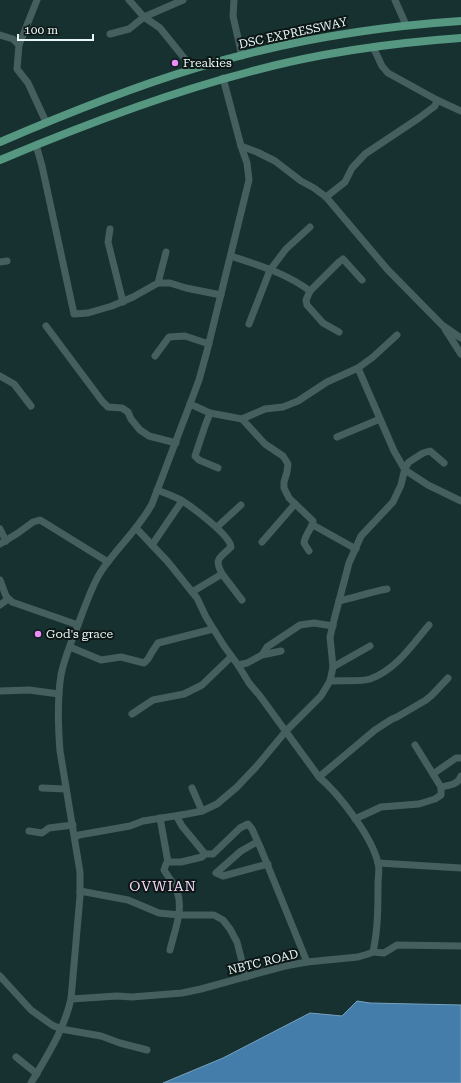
<svg xmlns="http://www.w3.org/2000/svg" width="461" height="1083" font-family="'Roboto Serif',serif">
<style>
.water{fill:#447daa;stroke:#76a2c1}
.lines{fill:none;stroke-linecap:round;stroke-linejoin:round}
.minor{stroke:#445f5e;stroke-width:7}
.major{stroke:#559781;stroke-width:8}
.poi-dot{fill:#ec8cfb;stroke:#0c1716;stroke-width:1.5}
.labels{text-anchor:middle;dominant-baseline:central;stroke-width:4;stroke-linejoin:round;paint-order:stroke}
.street-label{font-size:12px;fill:#e9f8f7;stroke:#0c1716}
.poi-label{font-size:12px;fill:#e9f8f7;stroke:#0c1716;text-anchor:start}
.quarter-label{font-size:14px;letter-spacing:1px;fill:#f7d7fc;stroke:#0c1716}
</style>
<rect width="100%" height="100%" fill="#173130"/>
<path class="water" d="M357,1001L370,1003L461,1005V1083H163L223,1058L310,1013L342,1016Z"/>
<g class="lines">
<g class="minor">
<path d="M129,0L144,17L160,28L193,69"/>
<path d="M234,0L233,16L242,56"/>
<path d="M395,0L406,25"/>
<path d="M110,34L129,29L144,17L183,0"/>
<path d="M0,35L13,39L19,45L17,69L28,83L46,122"/>
<path d="M19,45L37,0"/>
<path d="M373,47L382,66L388,73L437,100L461,111"/>
<path d="M36,145L42,166L74,314L88,313L112,306L133,297L158,283H170L186,288L221,295"/>
<path d="M241,146L257,152L275,161L301,181L314,188L326,197L387,269L442,325L461,338"/>
<path d="M326,197L345,182L352,168L365,154L419,118L435,106L437,100"/>
<path d="M110,229L108,242L123,302"/>
<path d="M231,256C258,265 286,273 310,291"/>
<path d="M0,262L7,261"/>
<path d="M158,283L166,252"/>
<path d="M249,324L270,270L286,249L310,227"/>
<path d="M46,326L102,401L108,407L122,408L128,412L131,419L140,430L149,436L176,443"/>
<path d="M445,329L461,354"/>
<path d="M339,332L323,323L307,305L306,300L310,291L339,262L343,259L362,280"/>
<path d="M155,356L169,337L185,336L209,344"/>
<path d="M358,368L394,451L405,470L428,485L461,501"/>
<path d="M0,376L14,384L31,406"/>
<path d="M190,404L210,413L242,419L265,444L283,456L288,464L287,472L284,482V488L289,498L313,521C312,529 305,534 304,543L309,551"/>
<path d="M210,413L205,426L195,456L199,460L218,468"/>
<path d="M242,419L265,409L283,407L298,401L327,382L358,368L373,357L397,335"/>
<path d="M337,437L380,419"/>
<path d="M157,490C165,493 173,496 181,500C192,507 230,535 231,547C219,559 214,558 222,574"/>
<path d="M313,525L356,549"/>
<path d="M217,527L241,505"/>
<path d="M0,529L6,541"/>
<path d="M262,542L295,504"/>
<path d="M0,544L18,533L33,522L40,520L45,523L108,562"/>
<path d="M152,545L182,501"/>
<path d="M0,580L6,596L12,602L78,625"/>
<path d="M192,592L222,574L242,600"/>
<path d="M339,601C356,597 371,592 387,589"/>
<path d="M0,605L8,599"/>
<path d="M70,647L101,660L121,657L144,663L148,659L152,652L158,643L213,629"/>
<path d="M262,655L281,651"/>
<path d="M238,665L247,663L262,655L267,647L300,625L314,623L333,626"/>
<path d="M333,667L370,646"/>
<path d="M330,681C340,680 361,682 370,679C396,670 412,645 429,625"/>
<path d="M0,691L29,690L59,694"/>
<path d="M132,714L153,700L184,694L202,685L231,657"/>
<path d="M433,774L456,758H461"/>
<path d="M319,777L375,730L392,719L397,717L426,700L432,695L448,678"/>
<path d="M441,787C449,785 458,785 461,776"/>
<path d="M42,788L66,789"/>
<path d="M192,788L202,811"/>
<path d="M177,817L182,826L205,854"/>
<path d="M160,818L168,862"/>
<path d="M355,819L381,807L419,804L435,799L441,795V787L415,745"/>
<path d="M29,831L42,833L49,828L73,825"/>
<path d="M75,837L79,835L130,826L143,821L187,814L202,811L217,804L237,787L256,767L286,731L321,696L330,681L333,667L330,637L334,620L349,563L361,536L393,502L401,485L405,468L409,462L423,453L430,451L444,463"/>
<path d="M257,842L241,851L216,873L223,876L268,864"/>
<path d="M378,863L461,868"/>
<path d="M80,891L128,900L159,913L179,915H214L223,920L230,929L237,942L246,977"/>
<path d="M170,950C174,932 184,910 177,891C174,883 168,877 164,870L166,864L168,862H181L202,857L205,854H213L240,828L248,824L252,829L261,849L307,962"/>
<path d="M373,952L384,953L397,945L461,946"/>
<path d="M0,976L31,1010L52,1025L61,1029L101,1036L120,1043L147,1050"/>
<path d="M71,999L117,996L132,997L182,993L201,989L285,966L307,962L358,957L368,954L373,952C378,929 378,907 378,884C378,877 380,869 378,863C372,837 340,795 319,777L260,696L249,683L238,665L224,646L206,617L197,598L168,562L136,528"/>
<path d="M16,1057L37,1074"/>
<path d="M31,1083C47,1056 64,1030 71,999L80,896V872L60,751C58,726 57,700 61,675C65,654 75,634 82,614C88,599 93,583 102,570C118,547 139,528 152,504L190,404L199,380L207,351L249,180L247,163L241,146L223,78"/>
</g>
<g class="major">
<path d="M0,142C63,115 127,89 193,69C280,42 370,27 461,21"/>
<path d="M0,160C81,126 164,94 249,72C318,53 390,43 461,38"/>
</g>
</g>
<g class="poi-dot">
<circle cx="175" cy="63" r="4"/>
<circle cx="38" cy="634" r="4"/>
</g>
<g class="labels">
<g class="street-label">
<text transform="translate(293 33) rotate(-12)">DSC EXPRESSWAY</text>
<text transform="translate(263 962) rotate(-14)">NBTC ROAD</text>
</g>
<g class="poi-label">
<text x="183" y="63">Freakies</text>
<text x="46" y="634">God's grace</text>
</g>
<g class="quarter-label">
<text x="163" y="886">OVWIAN</text>
</g>
</g>
<path d="M18 34v6h75v-6" fill="none" stroke="#e9f8f7" stroke-width="2"/>
<text x="24" y="34" font-size="12" fill="#e9f8f7" stroke="#0c1716" stroke-width="3" paint-order="stroke">100 m</text>
</svg>
